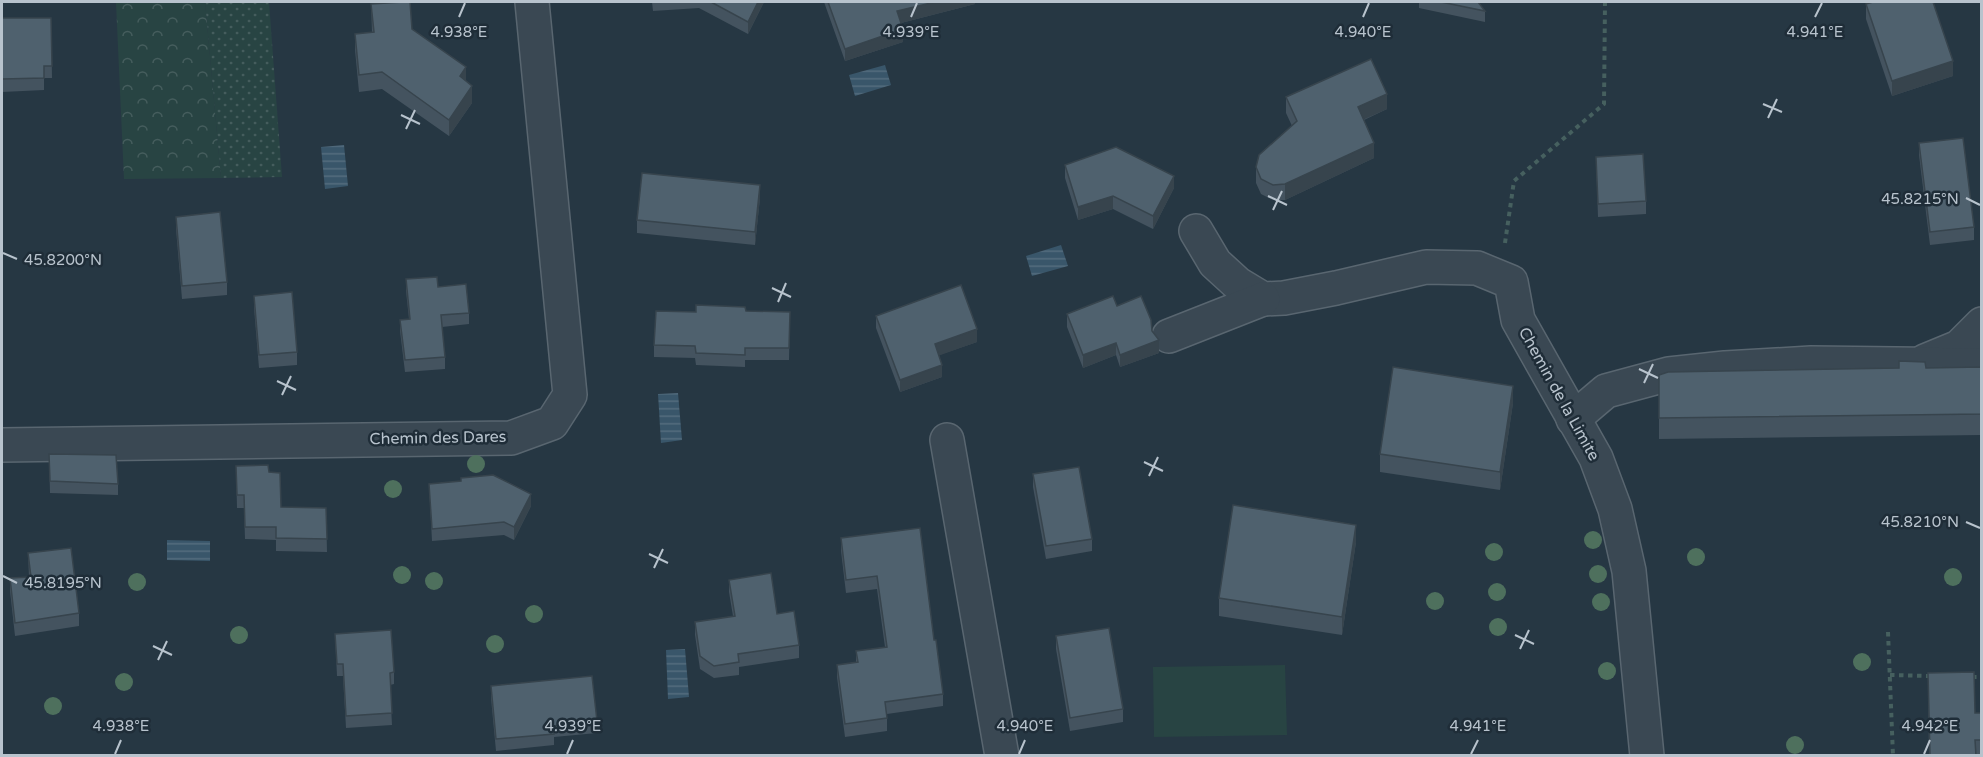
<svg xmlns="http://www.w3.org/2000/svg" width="1983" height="757" font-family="'Varela Round',sans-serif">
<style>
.grass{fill:url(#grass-dots)}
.forest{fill:url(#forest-crowns)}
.park{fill:#284443}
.water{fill:url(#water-rules)}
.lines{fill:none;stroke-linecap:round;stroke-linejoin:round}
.minor-casing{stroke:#596670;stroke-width:36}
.path{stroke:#46605f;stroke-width:4;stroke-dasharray:4.5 4.5;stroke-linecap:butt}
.minor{stroke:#3a4853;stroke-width:33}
.tree{fill:#4e705d}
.wall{fill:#44535f}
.shaded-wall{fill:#37444d}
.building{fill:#4f616e;stroke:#37444d;stroke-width:1.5}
.ticks{fill:none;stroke:#b8c3cd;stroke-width:2}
.labels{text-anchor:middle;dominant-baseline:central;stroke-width:5;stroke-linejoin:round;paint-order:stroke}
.street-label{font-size:16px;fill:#b8c3cd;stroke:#1f2d38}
.ticks-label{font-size:15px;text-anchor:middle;fill:#b8c3cd;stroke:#1f2d38;stroke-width:5;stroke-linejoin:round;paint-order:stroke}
</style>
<defs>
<pattern id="grass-dots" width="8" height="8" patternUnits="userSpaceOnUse" patternTransform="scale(1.5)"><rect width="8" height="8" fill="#284443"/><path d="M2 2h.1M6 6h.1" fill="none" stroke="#455d5d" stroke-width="1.8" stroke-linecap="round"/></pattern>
<pattern id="forest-crowns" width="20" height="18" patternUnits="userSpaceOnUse" patternTransform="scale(1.5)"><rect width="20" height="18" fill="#284443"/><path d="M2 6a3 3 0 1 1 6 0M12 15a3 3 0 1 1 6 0" fill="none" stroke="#455d5d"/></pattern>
<pattern id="water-rules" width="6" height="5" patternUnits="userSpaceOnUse" patternTransform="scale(1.5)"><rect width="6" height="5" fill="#39566a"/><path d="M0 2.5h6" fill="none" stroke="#546d7e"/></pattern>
</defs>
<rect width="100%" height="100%" fill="#263743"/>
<path class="grass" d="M205,2H269L282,177L221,178Z"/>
<path class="forest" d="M116,2H205L221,178L124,179Z"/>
<path class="park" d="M1285,665L1287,735L1154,737L1153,667Z"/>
<g class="water">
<path d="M885,65L891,85L855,96L849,75Z"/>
<path d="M344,145L348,186L325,189L321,147Z"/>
<path d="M1061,245L1068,266L1032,276L1026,256Z"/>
<path d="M678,393L682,440L661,443L658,394Z"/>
<path d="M167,540L210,541V561L167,560Z"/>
<path d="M685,649L689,697L668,699L666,650Z"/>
</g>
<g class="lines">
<g class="minor-casing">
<g id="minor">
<path d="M1196,231L1215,263L1238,284L1263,299L1284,298L1336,288L1426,267L1477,268L1511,282L1518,320L1596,458L1615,509L1629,571L1647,756"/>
<path d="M1169,336L1263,299"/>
<path d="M1925,361L1959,347L1982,324"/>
<path d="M1573,419L1606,391L1669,374L1725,368L1811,363L1982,365"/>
<path d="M947,440L1002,756"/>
<path d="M2,445L511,438L552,423L570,395L532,2"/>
</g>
</g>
<g class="path">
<path d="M1505,243L1514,181L1604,104L1605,2"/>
<path d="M1888,632L1893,756"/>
<path d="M1890,675L1931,676"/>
<path d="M1972,677H1982"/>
</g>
<use href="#minor" class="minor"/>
</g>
<g class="tree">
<circle cx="476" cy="464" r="9"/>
<circle cx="393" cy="489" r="9"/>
<circle cx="1593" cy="540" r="9"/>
<circle cx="1494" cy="552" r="9"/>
<circle cx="1696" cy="557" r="9"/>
<circle cx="1598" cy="574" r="9"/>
<circle cx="402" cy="575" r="9"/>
<circle cx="1953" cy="577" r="9"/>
<circle cx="434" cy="581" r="9"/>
<circle cx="137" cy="582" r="9"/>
<circle cx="1497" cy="592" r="9"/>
<circle cx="1435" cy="601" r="9"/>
<circle cx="1601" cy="602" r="9"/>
<circle cx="534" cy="614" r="9"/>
<circle cx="1498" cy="627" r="9"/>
<circle cx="239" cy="635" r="9"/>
<circle cx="495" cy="644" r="9"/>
<circle cx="1862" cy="662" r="9"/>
<circle cx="1607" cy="671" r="9"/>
<circle cx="124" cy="682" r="9"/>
<circle cx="53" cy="706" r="9"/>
<circle cx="1795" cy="745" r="9"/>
</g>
<g class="wall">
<path d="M652,2H764L748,34L699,8L653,11Z"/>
<path d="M824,2H975V4L901,23L903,42L845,61Z"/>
<path d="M1419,2H1478L1485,11V22L1419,8Z"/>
<path d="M371,4L412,29L466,81L472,103L449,136L382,89L359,92L355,50V34L372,32Z"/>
<path d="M1866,4L1953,76L1892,96L1866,19Z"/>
<path d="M2,18H51L52,78H44V90L2,92Z"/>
<path d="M1286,97L1387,109L1364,120L1374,158L1285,200H1273L1261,194L1256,183V167L1292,126L1286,113Z"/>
<path d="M1919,143L1974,227V240L1930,245L1919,155Z"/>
<path d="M1596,157L1646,201V214L1598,217Z"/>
<path d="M1065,165L1174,188L1153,229L1113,209L1078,220L1065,178Z"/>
<path d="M760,198L755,245L637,233V220Z"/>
<path d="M176,217L227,282V295L182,299L176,229Z"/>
<path d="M406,279L438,287L469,313V324L442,327L445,357V369L405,372L400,331V320L409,319L406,291Z"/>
<path d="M254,296L297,352V365L259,368L254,308Z"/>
<path d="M1117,306L1152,331L1159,353L1120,367L1116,355L1083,368L1067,327V314Z"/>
<path d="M746,311L790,312L789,360H745V367L696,365L695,358L654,357V345L696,312Z"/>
<path d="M876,316L977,342L939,355L942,377L900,392L876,328Z"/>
<path d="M1982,367V435L1659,439V375Z"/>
<path d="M1513,403L1500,490L1380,472V454Z"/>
<path d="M49,454L118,484V495L50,493Z"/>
<path d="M236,466L269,472L281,507L326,508L327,552L276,551V540L245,539L244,508H237Z"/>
<path d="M1033,474L1092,539V551L1046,559L1033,487Z"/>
<path d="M429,484L531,506L514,540L504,535L432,541Z"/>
<path d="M920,528L934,640L943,694V706L887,714V731L845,737L837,677V665L856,662V651L885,647L877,589L846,593L841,551V538Z"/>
<path d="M1356,542L1342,635L1219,616V598Z"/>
<path d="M28,553L79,613V626L15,636L10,591V578L29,577Z"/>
<path d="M729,580L777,614L799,645V658L739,667V675L714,678L700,669L695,635V622L733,616L729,592Z"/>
<path d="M335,634L394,672V684L390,685L392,725L346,728L343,676H337Z"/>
<path d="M1056,636L1123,709V722L1070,731L1056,649Z"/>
<path d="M1928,673L1975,713H1982V756H1929Z"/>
<path d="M491,686L597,721V733L554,737V745L496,751L491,698Z"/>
</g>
<g class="shaded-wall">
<path d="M758,2H764L748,34V22Z"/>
<path d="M935,2H975V4L897,24V11Z"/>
<path d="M903,29V42L845,61V49Z"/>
<path d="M1953,61V76L1892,96V81Z"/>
<path d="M466,67V84L460,76Z"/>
<path d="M472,86V103L449,136V120Z"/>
<path d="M1387,94V109L1358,122V107Z"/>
<path d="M1374,143V158L1285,200V184Z"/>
<path d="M1174,176V188L1153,229V216Z"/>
<path d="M760,185V198L755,245V232Z"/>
<path d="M1113,196V209L1078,220V207Z"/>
<path d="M977,329V342L935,357V344Z"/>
<path d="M1159,340V353L1120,367V355Z"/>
<path d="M1116,343V355L1083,368V355Z"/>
<path d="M942,365V377L900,392V380Z"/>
<path d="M1513,386V403L1500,490V472Z"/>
<path d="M531,494V506L514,540V527Z"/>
<path d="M1356,525V542L1342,635V617Z"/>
</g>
<g class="building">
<path d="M403,2H410L412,29L466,67L460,76L472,86L449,120L382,72L359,75L355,34L374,32L371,4Z"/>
<path d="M711,2H758L748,22Z"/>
<path d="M828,2H935L897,11L903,29L845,49Z"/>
<path d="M1441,2H1478L1485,11Z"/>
<path d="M1873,2H1933L1953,61L1892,81L1866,4Z"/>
<path d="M2,18H51L52,66H44V78L2,79Z"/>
<path d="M1371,59L1387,94L1358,107L1374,143L1285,184L1273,185L1261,179L1256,167L1259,155L1297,121L1286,97Z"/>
<path d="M1963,138L1974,227L1930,232L1919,143Z"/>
<path d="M1116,147L1174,176L1153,216L1113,196L1078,207L1065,165Z"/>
<path d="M1643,154L1646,201L1598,204L1596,157Z"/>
<path d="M642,173L760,185L755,232L637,220Z"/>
<path d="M220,212L227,282L182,286L176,217Z"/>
<path d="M437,277L438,287L466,284L469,313L441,315L445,357L405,360L400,320L410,319L406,279Z"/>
<path d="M961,285L977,329L935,344L942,365L900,380L876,316Z"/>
<path d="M292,292L297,352L259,355L254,296Z"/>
<path d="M1113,296L1117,306L1141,296L1151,320L1152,331L1159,340L1120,355L1116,343L1083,355L1067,314Z"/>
<path d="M696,305L745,307L746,311L790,312L789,348H745V355L696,353L695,346L654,345L656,311L696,312Z"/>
<path d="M1899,361L1925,362L1926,368L1982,367V414L1659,418V375L1668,372L1899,368Z"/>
<path d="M1393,367L1513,386L1500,472L1380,454Z"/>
<path d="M49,454L116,455L118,484L50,481Z"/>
<path d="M268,465L269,472L280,473L281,507L326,508L327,539L276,538V527H245L244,495H237L236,466Z"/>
<path d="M1079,467L1092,539L1046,546L1033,474Z"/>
<path d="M493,475L531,494L514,527L504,522L432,529L429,484L461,481V478Z"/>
<path d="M1233,505L1356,525L1342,617L1219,598Z"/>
<path d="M920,528L934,640H936L943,694L885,702L887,718L845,724L837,665L858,662L856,651L887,647L877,576L846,580L841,538Z"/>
<path d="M71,548L79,613L15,623L10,578L31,577L28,553Z"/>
<path d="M771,573L777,614L794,611L799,645L738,654L739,662L714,666L700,656L695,622L735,616L729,580Z"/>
<path d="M1109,628L1123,709L1070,718L1056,636Z"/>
<path d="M391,630L394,672L390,673L392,713L346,716L343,664H337L335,634Z"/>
<path d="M1974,672L1975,713H1982V740H1975L1976,756H1930L1928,673Z"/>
<path d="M592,676L597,721L553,726L554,734L496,739L491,686Z"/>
</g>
<path class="ticks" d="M459,17L465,3M911,17L917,3M1363,17L1369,3M1815,17L1822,3M1763,104L1782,112M401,115L420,124M1768,118L1777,99M406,129L415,110M1268,196L1287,205M1966,198L1980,205M1273,210L1282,191M3,253L17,259M772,288L791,297M778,302L786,283M1639,369L1658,378M277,381L296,390M1644,383L1653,364M282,395L291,376M1144,462L1163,471M1149,476L1158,457M1966,522L1980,528M649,554L668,563M654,568L663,549M3,576L17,583M1515,635L1534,644M153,646L172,655M1520,649L1529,630M158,660L167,641M115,754L121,740M567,754L573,740M1019,754L1025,740M1471,754L1478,740M1924,754L1930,740"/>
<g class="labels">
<g class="street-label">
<text transform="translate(1559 394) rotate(61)">Chemin de la Limite</text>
<text transform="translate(438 438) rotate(-1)">Chemin des Dares</text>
</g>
</g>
<g class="ticks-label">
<text x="459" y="37">4.938°E</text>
<text x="911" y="37">4.939°E</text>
<text x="1363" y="37">4.940°E</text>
<text x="1815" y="37">4.941°E</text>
<text x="1920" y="204">45.8215°N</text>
<text x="63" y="265">45.8200°N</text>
<text x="1920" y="527">45.8210°N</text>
<text x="63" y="588">45.8195°N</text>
<text x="121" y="731">4.938°E</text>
<text x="573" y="731">4.939°E</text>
<text x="1025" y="731">4.940°E</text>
<text x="1478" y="731">4.941°E</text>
<text x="1930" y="731">4.942°E</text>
</g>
<rect width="1983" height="757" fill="none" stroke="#b8c3cd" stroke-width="6"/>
</svg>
